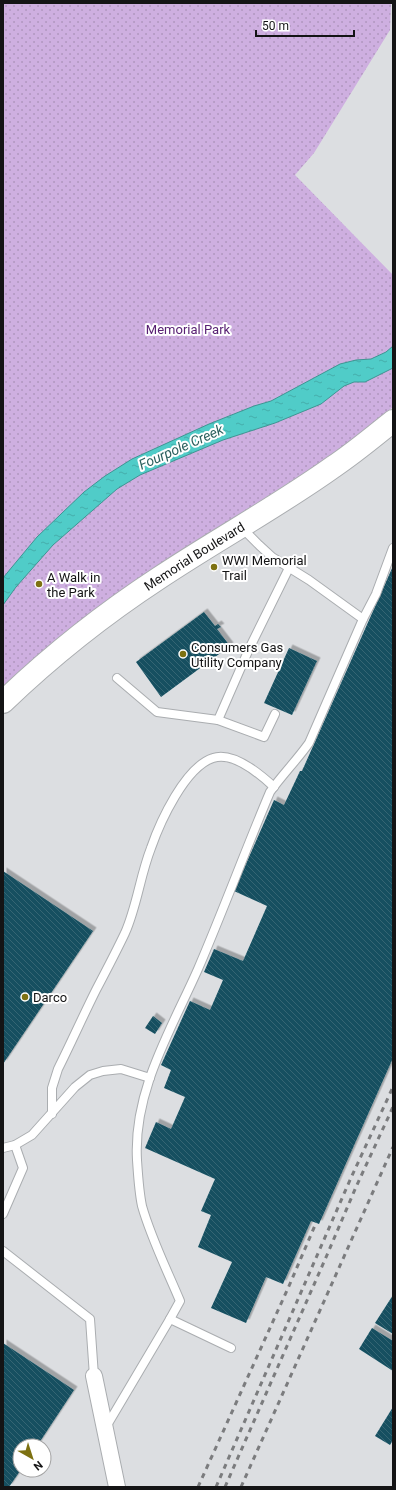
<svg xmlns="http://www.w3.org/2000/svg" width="396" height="1490" font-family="Roboto,sans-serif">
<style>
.park{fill:url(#park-dots)}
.water{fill:url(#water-ripples);stroke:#3e9592}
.building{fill:url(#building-back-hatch);filter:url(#shadow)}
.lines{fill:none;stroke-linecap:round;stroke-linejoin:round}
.lane-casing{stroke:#aaadb0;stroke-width:10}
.street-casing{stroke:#aaadb0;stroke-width:18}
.secondary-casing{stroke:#aaadb0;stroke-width:24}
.lane{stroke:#fff;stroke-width:8}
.street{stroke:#fff;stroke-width:16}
.secondary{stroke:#fff;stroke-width:22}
.rail{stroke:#7b7c7e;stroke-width:3;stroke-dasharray:5 5;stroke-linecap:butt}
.poi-dot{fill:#7d7111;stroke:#fff;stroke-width:1.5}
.labels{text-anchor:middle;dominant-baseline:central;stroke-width:4;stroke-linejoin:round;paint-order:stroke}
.park-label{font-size:13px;fill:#592173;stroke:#fff}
.street-label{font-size:13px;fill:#141415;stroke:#fff}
.poi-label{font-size:13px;fill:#141415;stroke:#fff;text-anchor:start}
.water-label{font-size:14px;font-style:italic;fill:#2c605e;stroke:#fff}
</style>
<defs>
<pattern id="park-dots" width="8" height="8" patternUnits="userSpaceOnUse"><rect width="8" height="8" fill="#ceafe0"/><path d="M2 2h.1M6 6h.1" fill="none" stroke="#b096bf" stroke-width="1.8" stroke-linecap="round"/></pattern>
<pattern id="water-ripples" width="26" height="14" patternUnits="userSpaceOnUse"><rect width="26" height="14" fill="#50ccc8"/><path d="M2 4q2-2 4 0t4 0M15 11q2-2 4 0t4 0" fill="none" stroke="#45aeab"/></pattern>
<pattern id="building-back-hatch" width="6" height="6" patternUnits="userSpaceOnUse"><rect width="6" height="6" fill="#145061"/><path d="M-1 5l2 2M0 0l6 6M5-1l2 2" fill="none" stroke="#356573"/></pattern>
<filter id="shadow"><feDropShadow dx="3.5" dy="-3.5" stdDeviation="0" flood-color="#0004"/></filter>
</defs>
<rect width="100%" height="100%" fill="#dcdee1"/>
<path class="park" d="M3,3H391L390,30L314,153L295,175L393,275V407L360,434L318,464L179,553L3,688Z"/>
<path class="water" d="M393,346V368L365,382H354L344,386L321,404L304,411L275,423L223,440L140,475L117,489L53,545L16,587L3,605V578L12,567L37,537L84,492L105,476L132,459L209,424L254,406L271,401L340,364L356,360L371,359L386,352Z"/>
<g class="building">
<path d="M393,566V1058L319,1224L311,1221L283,1284L266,1277L246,1323L211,1308L232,1262L198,1247L211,1215L201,1211L215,1179L145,1148L156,1122L171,1129L185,1097L164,1088L171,1070L161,1065L190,1001L210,1010L223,980L204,972L214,949L243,961L267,906L234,891L274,800L284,805L300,771H302Z"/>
<path d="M204,612L215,626L218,624L221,627L217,629L230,646L161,697L136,662Z"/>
<path d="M289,648L317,661L292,715L264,703Z"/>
<path d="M3,871L93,931L3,1064Z"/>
<path d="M153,1016L162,1023L155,1034L145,1028Z"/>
<path d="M393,1295V1334L375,1323Z"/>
<path d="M372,1328L393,1341V1371L359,1349Z"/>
<path d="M3,1343L74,1390L37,1446H20V1471L9,1487H3Z"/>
<path d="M393,1407V1440L390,1445L375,1436Z"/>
</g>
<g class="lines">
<g class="lane-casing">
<g id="lane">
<path d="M241,527L259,545L272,557L309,580L363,619"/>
<path d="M117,678L157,712L218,720"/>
<path d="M275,714L264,737L218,720L249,649L289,568"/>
<path d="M52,1114V1088L58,1069C71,1043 83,1016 96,990C106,971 116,952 125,933C137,906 140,876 151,848C160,822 185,767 213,758C233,751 260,774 274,787"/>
<path d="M3,1148L15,1145L32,1135L75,1087L90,1075L103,1071L121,1069L150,1078"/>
<path d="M3,1214L23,1168L15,1145"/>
<path d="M3,1251L90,1319L94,1376"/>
<path d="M170,1319L180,1301C167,1270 151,1238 142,1206C139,1192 138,1175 137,1160C133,1091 171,1030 198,969C223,911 245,851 270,792C282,775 297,760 309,743L363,619L376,594L393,548"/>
<path d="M106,1427L170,1319L231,1348"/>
</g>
</g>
<g class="street-casing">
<path id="street" d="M94,1376L117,1487"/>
</g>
<g class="secondary-casing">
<g id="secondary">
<path id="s1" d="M3,702C51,656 104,614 159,578C216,540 277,507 333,467C354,453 373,437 393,421"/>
</g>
</g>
<use href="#lane" class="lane"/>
<use href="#street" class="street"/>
<use href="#secondary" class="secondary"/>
<g class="rail">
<path d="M198,1487L289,1286L316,1223"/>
<path d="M216,1487L350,1180L393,1087"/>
<path d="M225,1487L327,1255L356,1187L393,1107"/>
<path d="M241,1487L393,1147"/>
</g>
</g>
<g class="poi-dot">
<circle cx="214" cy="567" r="4"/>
<circle cx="39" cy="584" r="4"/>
<circle cx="183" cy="654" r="4"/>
<circle cx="25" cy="997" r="4"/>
</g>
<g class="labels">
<g class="park-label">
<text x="188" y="329">Memorial Park</text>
</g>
<g class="street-label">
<text stroke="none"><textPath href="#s1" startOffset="241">Memorial Boulevard</textPath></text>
</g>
<g class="poi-label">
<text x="222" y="560">WWI Memorial<tspan x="222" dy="15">Trail</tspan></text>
<text x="47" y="577">A Walk in<tspan x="47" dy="15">the Park</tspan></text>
<text x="191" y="647">Consumers Gas<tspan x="191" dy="15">Utility Company</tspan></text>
<text x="33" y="997">Darco</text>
</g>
<g class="water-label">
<text transform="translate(181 447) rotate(-24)">Fourpole Creek</text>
</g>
</g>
<rect width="396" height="1490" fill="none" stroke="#141415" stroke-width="8"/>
<g transform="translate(32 1458) rotate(141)"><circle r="19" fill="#ffffff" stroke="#a1a1a1"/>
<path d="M0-3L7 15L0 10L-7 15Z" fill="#7d7111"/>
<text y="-6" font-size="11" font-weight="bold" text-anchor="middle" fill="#141415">N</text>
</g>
<path d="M256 30v6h98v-6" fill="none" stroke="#141415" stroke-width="2"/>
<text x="262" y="30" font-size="12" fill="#141415" stroke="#ffffff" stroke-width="3" paint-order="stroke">50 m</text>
</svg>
